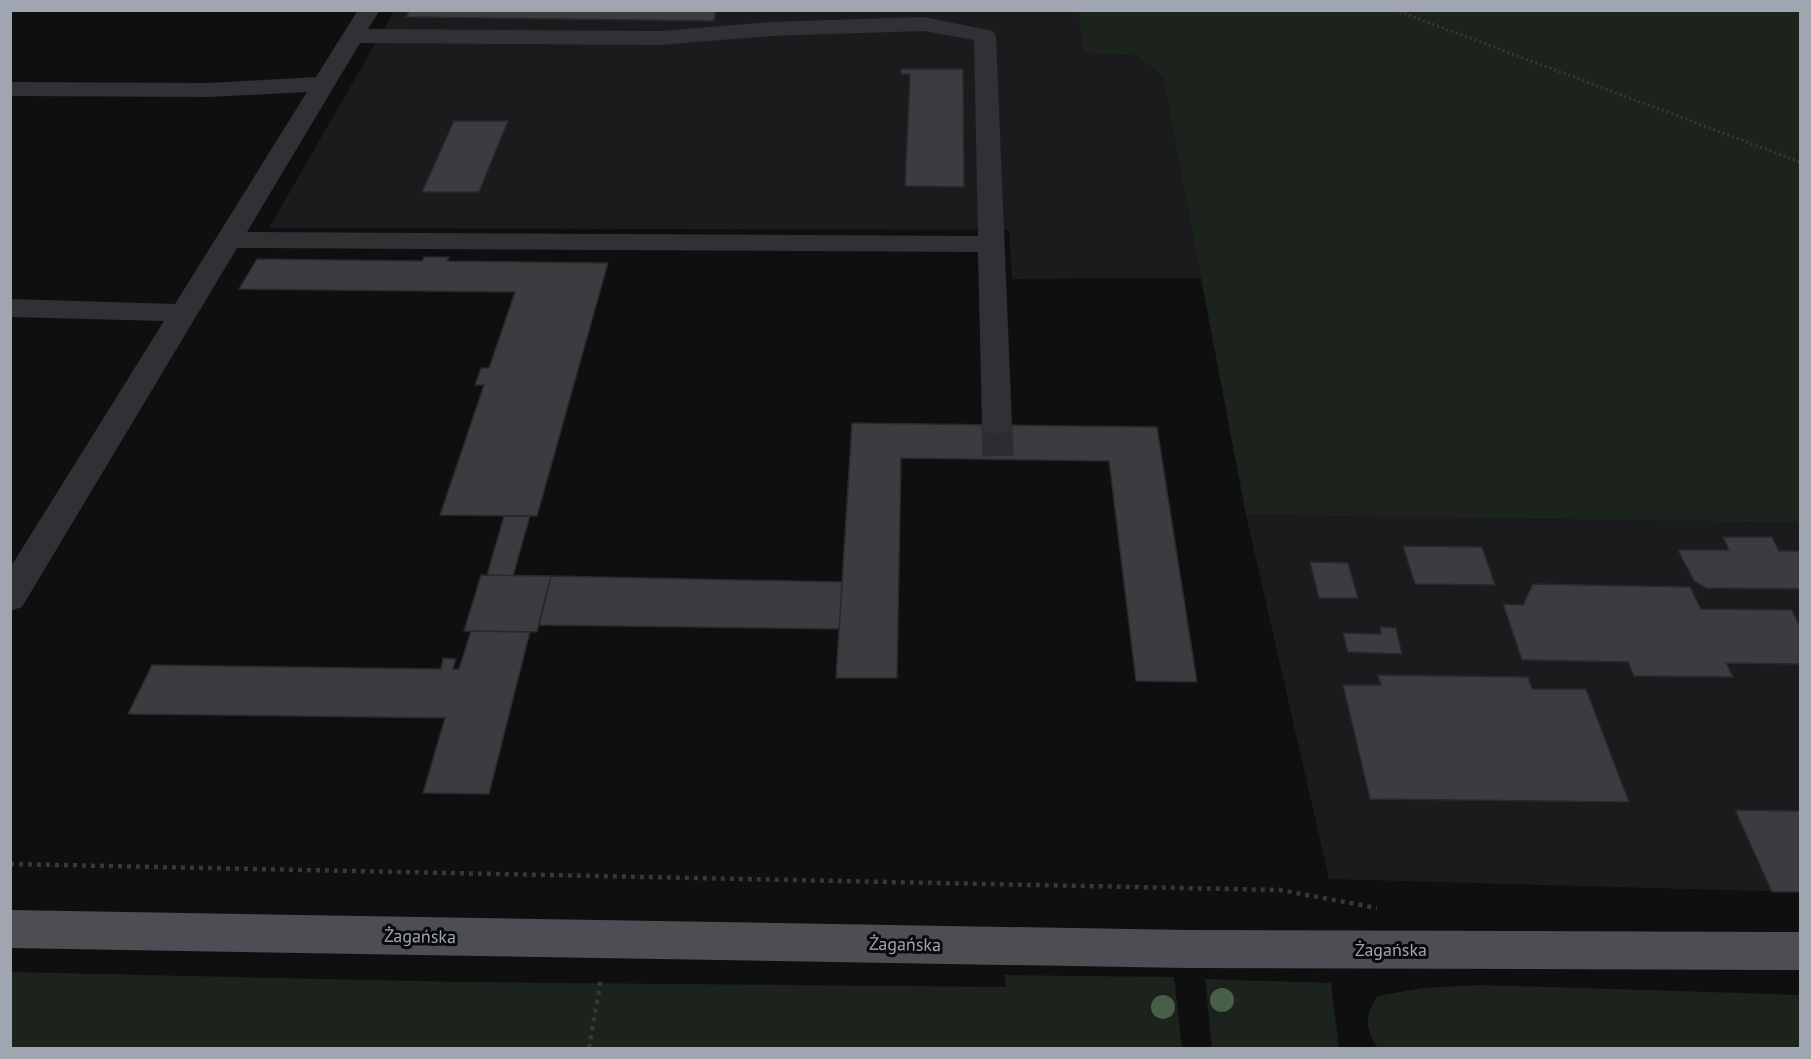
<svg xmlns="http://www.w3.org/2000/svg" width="1811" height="1059" font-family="'PT Sans',sans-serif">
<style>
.built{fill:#1b1b1d}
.green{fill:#1b231c}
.building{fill:#3b3c40;stroke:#29292c;stroke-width:1.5}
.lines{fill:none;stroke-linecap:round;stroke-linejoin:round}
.minor-tunnel{stroke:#2c2d30;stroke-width:31;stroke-dasharray:31 16;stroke-linecap:butt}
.path-far1{stroke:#36383c;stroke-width:3;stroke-dasharray:2 3;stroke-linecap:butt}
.path{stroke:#36383c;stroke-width:4.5;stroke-dasharray:4 5;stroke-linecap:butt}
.minor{fill:#303135;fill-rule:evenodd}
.major{fill:#4c4e54;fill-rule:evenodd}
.tree{fill:#475e48}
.labels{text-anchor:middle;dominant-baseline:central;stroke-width:6;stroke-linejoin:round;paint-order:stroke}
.near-street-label{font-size:18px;fill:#9fa6b2;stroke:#0a0a0b}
</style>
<rect width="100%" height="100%" fill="#0f0f10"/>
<g class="built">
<path d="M394,11H1078L1084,53L1138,56L1163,78L1201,278L1012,279L1009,230L269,228Z"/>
<path d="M1246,515L1800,523V892L1329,879Z"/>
</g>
<g class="green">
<path d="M1078,11H1800V523L1246,515L1163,78L1138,56L1083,53Z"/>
<path d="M11,972L463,982L1006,987L1004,975L1174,977L1182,1048H11Z"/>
<path d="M1205,979L1331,983L1339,1048H1212Z"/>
<path d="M1481,985L1800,995V1048H1378C1365,1030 1364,1014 1378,996L1422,988Z"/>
</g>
<g class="building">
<path d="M410,10H716L714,21L406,17Z"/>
<path d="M901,69H963L964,187L905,186L910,74H901Z"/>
<path d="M454,121H508L479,192H422Z"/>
<path d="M424,257H449L447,261L608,263L537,516L440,515L484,385H475L481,368H489L515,292L239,289L257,259L422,261Z"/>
<path d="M852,423L1157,427L1197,682L1136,681L1109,461L901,458L897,678H836Z"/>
<path d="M504,516H530L513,576L487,575Z"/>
<path d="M1723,537H1772L1779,551H1800V589L1706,588L1694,581L1678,550H1729Z"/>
<path d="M1403,546L1482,547L1495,585L1415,584Z"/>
<path d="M1310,562L1348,563L1358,598H1319Z"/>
<path d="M481,575L551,576L537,632L464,631Z"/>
<path d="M551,576L842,582L839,629L539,625Z"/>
<path d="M1533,584L1690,587L1701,609L1792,610L1800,627V664L1726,663L1733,677L1634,676L1628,662L1522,660L1503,604L1523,605Z"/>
<path d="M1380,627L1396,628L1402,654L1348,652L1343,633L1381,634Z"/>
<path d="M471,631L530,632L489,794L423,793L445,718L128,714L152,665L441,669L443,658L456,659L453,669H459Z"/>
<path d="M1378,675L1528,677L1532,689H1586L1629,802L1370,799L1343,685H1381Z"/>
<path d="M1735,810L1800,811V892H1772Z"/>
</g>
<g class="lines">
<path class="minor-tunnel" d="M997,425L998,459"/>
<path class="path-far1" d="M1395,10L1800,162"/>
<g class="path">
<path d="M10,864L1280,890L1377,908"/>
<path d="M589,1048L601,978"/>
</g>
<path class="minor" d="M358,10H380L368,29L660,31L770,22L924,17L993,31L996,36L1012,425L1008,432L997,435L986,432L982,425L978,252L237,248L22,607L10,611V568L164,321L10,317V299L175,304L307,92L208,97L10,96V82L208,83L316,77ZM924,31L974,40L978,236L247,232L360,43L660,45L770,36Z"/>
<path class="major" d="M10,910L1187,930L1800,932V970L1187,968L10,948Z"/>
</g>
<g class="tree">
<circle cx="1222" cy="1000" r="12"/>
<circle cx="1163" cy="1007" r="12"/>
</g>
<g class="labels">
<g class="near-street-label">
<text transform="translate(420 936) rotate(1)">Żagańska</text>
<text transform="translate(905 944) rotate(1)">Żagańska</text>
<text x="1391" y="949">Żagańska</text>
</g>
</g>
<rect width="1811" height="1059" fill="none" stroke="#9fa6b2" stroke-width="24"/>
</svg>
